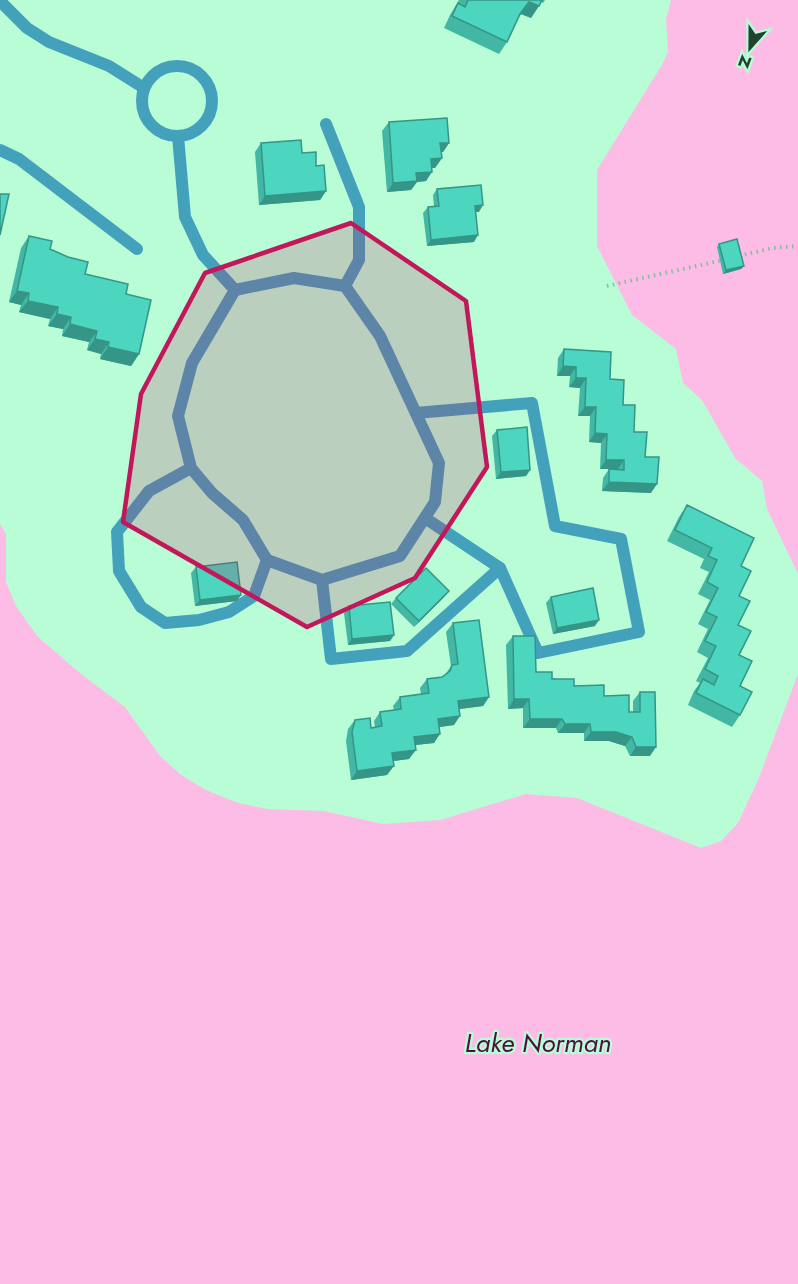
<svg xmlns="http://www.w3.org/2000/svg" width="798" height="1284" font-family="Jost,sans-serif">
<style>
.water{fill:#fdbce6}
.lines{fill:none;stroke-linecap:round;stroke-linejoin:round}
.path{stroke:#84bd9e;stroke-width:4;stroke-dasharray:1.5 4.5;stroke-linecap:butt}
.service{stroke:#44a1bc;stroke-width:12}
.minor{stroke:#44a1bc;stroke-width:12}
.wall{fill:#41b7a4}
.shaded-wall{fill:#359586}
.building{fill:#4cd5bf;stroke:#359586;stroke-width:1.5}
.marked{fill:#c2185b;fill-opacity:0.2;stroke:#c2185b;stroke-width:4.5;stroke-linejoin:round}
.labels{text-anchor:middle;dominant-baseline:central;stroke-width:4.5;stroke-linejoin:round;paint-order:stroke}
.water-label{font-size:26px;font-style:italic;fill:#4f0f3f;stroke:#b9fdd7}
</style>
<rect width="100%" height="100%" fill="#b9fdd7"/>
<g class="water">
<path d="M671,0H798V574L767,509L762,481L735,458L702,400L683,383L676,349L632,315L597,246V170L663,63L668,52L666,19Z"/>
<path d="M0,524L6,534V582L16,606L37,636L81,674L125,707L160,756L181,775L206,790L238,803L267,809L324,811L383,824L440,820L526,794L577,798L701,848L721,841L738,823L758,780L798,674V1284H0Z"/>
</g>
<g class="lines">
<g class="path">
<path d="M739,256L773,248L798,246"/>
<path d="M607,286L723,260"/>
</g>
<g class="service">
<path d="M178,136L185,217L203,255L235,290L192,363L178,416L191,468L149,491L117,532L119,571L141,607L165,623L199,620L229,612L254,596L267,560L243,520L212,493L191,468"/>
<path d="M0,150L19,159L137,249"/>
<path d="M235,290L294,278L345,286L359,260V207L326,124"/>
<path d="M416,413L532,403L555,526L621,539L639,632L538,653L500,568"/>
<path d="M267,560L322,580L400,556L435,502L439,463L380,336L345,286"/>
<path d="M322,580L331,659L407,651L500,568L425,518"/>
</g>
<g class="minor">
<path d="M0,1L27,28L49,42L109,66L144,88"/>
<circle cx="177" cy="101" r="35"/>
</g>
</g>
<g class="wall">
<path d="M459,0H545L543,3L541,2L531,18L521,14L519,17L507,42L499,54L444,28L450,15Z"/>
<path d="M389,122L449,143L443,152H441L442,158L435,168H432L426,181L417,182L411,190L387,192L382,131Z"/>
<path d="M261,143L302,153L316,166L326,191L320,200L259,205L255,152Z"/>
<path d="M437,189L479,212H476L474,242L427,246L423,213L428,207L434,206L433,195Z"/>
<path d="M29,236L50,249L85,274L126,294L139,354L131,366L100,359L101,354L87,350L89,342L62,336L63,329L48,326L50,319L19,312L21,305L9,302L21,248Z"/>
<path d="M719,244L744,266L741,269L723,274L717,247Z"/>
<path d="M564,349L610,379L623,405L645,457L651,493L602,491L603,478L609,469H600L601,443L589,442L590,416H578L580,388L569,387L570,376H557L558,358Z"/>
<path d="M497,430L530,470L526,476L496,479L492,436Z"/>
<path d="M687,505L741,566L738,625L740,715L732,727L688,705L694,691L700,683L696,681L708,658L697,652L708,629L698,624L710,600L698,594L709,572L700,568L704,559L667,541L679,517Z"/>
<path d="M196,567L237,601L195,606L191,573Z"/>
<path d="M444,597L414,627L391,604L396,598Z"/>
<path d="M551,597L595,626L553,634L546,603Z"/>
<path d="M349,606L394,635L390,641L348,645L344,613Z"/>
<path d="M453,623L489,697L483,706L459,709L454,725L440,727L434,743L415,745L409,759L393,761L387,775L351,780L346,741L348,729L355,720L371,728L375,727L374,721L380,712L394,710L393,706L400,697L421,694L420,688L427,679L442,677L445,675L451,666L446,632Z"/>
<path d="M513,636L536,672L604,696L629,712H633V701L640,692L650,756H630L625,746L609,741H584V733H558L556,728H523V708L508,709L506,645Z"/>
</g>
<g class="shaded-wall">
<path d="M529,2L539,6L531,18L521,14L512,25Z"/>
<path d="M440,143H449L443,152H434Z"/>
<path d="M442,158L435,168H425L431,159Z"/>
<path d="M432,172L426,181L417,182L411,190L387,192L393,183L416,173Z"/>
<path d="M326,191L320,200L259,205L265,196Z"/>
<path d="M483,205L479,212H471L475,206Z"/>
<path d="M478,235L474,242L427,246L431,240Z"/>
<path d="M744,266L741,269L723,274L726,270Z"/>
<path d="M17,291L29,293L21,305L9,302Z"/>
<path d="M28,301L58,307L50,319L19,312Z"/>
<path d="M57,314L71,317L63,329L48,326Z"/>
<path d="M70,324L97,331L89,342L62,336Z"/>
<path d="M95,339L109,342L101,354L87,350Z"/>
<path d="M108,347L139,354L131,366L100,359Z"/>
<path d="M563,366L576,367L570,376H557Z"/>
<path d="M576,378H586L580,388L569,387Z"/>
<path d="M585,407H596L590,416H578Z"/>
<path d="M595,433L607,434L601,443L589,442Z"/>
<path d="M606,460H624L618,469H600Z"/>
<path d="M530,470L526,476L496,479L501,472Z"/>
<path d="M609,482L657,484L651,493L602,491Z"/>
<path d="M449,591L444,597L414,627L419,621Z"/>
<path d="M241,595L237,601L195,606L200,600Z"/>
<path d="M599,620L595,626L553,634L557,628Z"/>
<path d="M394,635L390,641L348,645L352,639Z"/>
<path d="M489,697L483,706L452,710L458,701Z"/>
<path d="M514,699H529L523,708L508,709Z"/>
<path d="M460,716L454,725L432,728L438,719Z"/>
<path d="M530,719H562L556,728H523Z"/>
<path d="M565,724H590L584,733H558Z"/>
<path d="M591,732H616L632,737L625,746L609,741H584Z"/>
<path d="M440,734L434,743L407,746L414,737Z"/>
<path d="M636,747H656L650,756H630Z"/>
<path d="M416,750L409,759L386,762L392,753Z"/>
<path d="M394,766L387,775L351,780L357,771Z"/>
</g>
<g class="building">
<path d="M468,0H542L539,6L529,2L520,14L507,42L452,16L458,3L465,7Z"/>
<path d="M447,118L449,143H440L442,158L431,159L432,172L416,173L417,181L393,183L389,122Z"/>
<path d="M301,140L302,153L316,152V166L324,165L326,191L265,196L261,143Z"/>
<path d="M481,185L483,205L475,206L478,235L431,240L428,207L439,206L437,189Z"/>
<path d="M0,194H9L0,235Z"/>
<path d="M29,236L52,241L50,249L68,257L88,262L85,274L128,284L126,294L151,300L139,354L108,347L109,342L95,339L97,331L70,324L71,317L57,314L58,307L28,301L29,293L17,291Z"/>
<path d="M737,239L744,266L726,270L719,244Z"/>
<path d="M564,349L611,352L610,379L624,380L623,405H635L634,432H647L645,457H659L657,484L609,482V469L624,470V460H606L607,434L595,433L596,407H585L586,378H576V367L563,366Z"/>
<path d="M527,427L530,470L501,472L497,430Z"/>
<path d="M687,505L754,538L741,566L751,571L739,596L750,601L738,625L751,631L739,655L752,661L740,686L752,692L740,715L696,693L703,679L714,685L718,676L705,669L716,646L705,641L717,617L706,612L718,588L707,582L717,560L708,556L712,548L675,530Z"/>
<path d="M237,562L241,595L200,600L196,567Z"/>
<path d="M426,568L449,591L419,621L396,598Z"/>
<path d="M593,588L599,620L557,628L551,597Z"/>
<path d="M390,602L394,635L352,639L349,606Z"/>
<path d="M479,620L489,697L458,701L460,716L438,719L440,734L414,737L416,750L392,753L394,766L357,771L352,732L355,720L370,718L371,728L382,726L380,712L401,709L400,697L429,693L427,679L442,677L450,671L452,665L458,664L453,623Z"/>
<path d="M513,636H535L536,672H552V679H574V686L604,685V696L629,695V712H640V692H655L656,747H636L632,737L616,732H591L590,724H565L562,719H530L529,699H514Z"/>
</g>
<path class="marked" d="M351,223L466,301L487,467L415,578L307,627L123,522L141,394L205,273Z"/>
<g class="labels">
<g class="water-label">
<text x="538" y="1043">Lake Norman</text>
</g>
</g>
<g transform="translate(750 48) rotate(201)" stroke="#b9fdd7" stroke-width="4.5" paint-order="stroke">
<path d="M0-4.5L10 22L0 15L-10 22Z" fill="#204331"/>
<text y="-9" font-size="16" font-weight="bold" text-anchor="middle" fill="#204331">N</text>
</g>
</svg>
